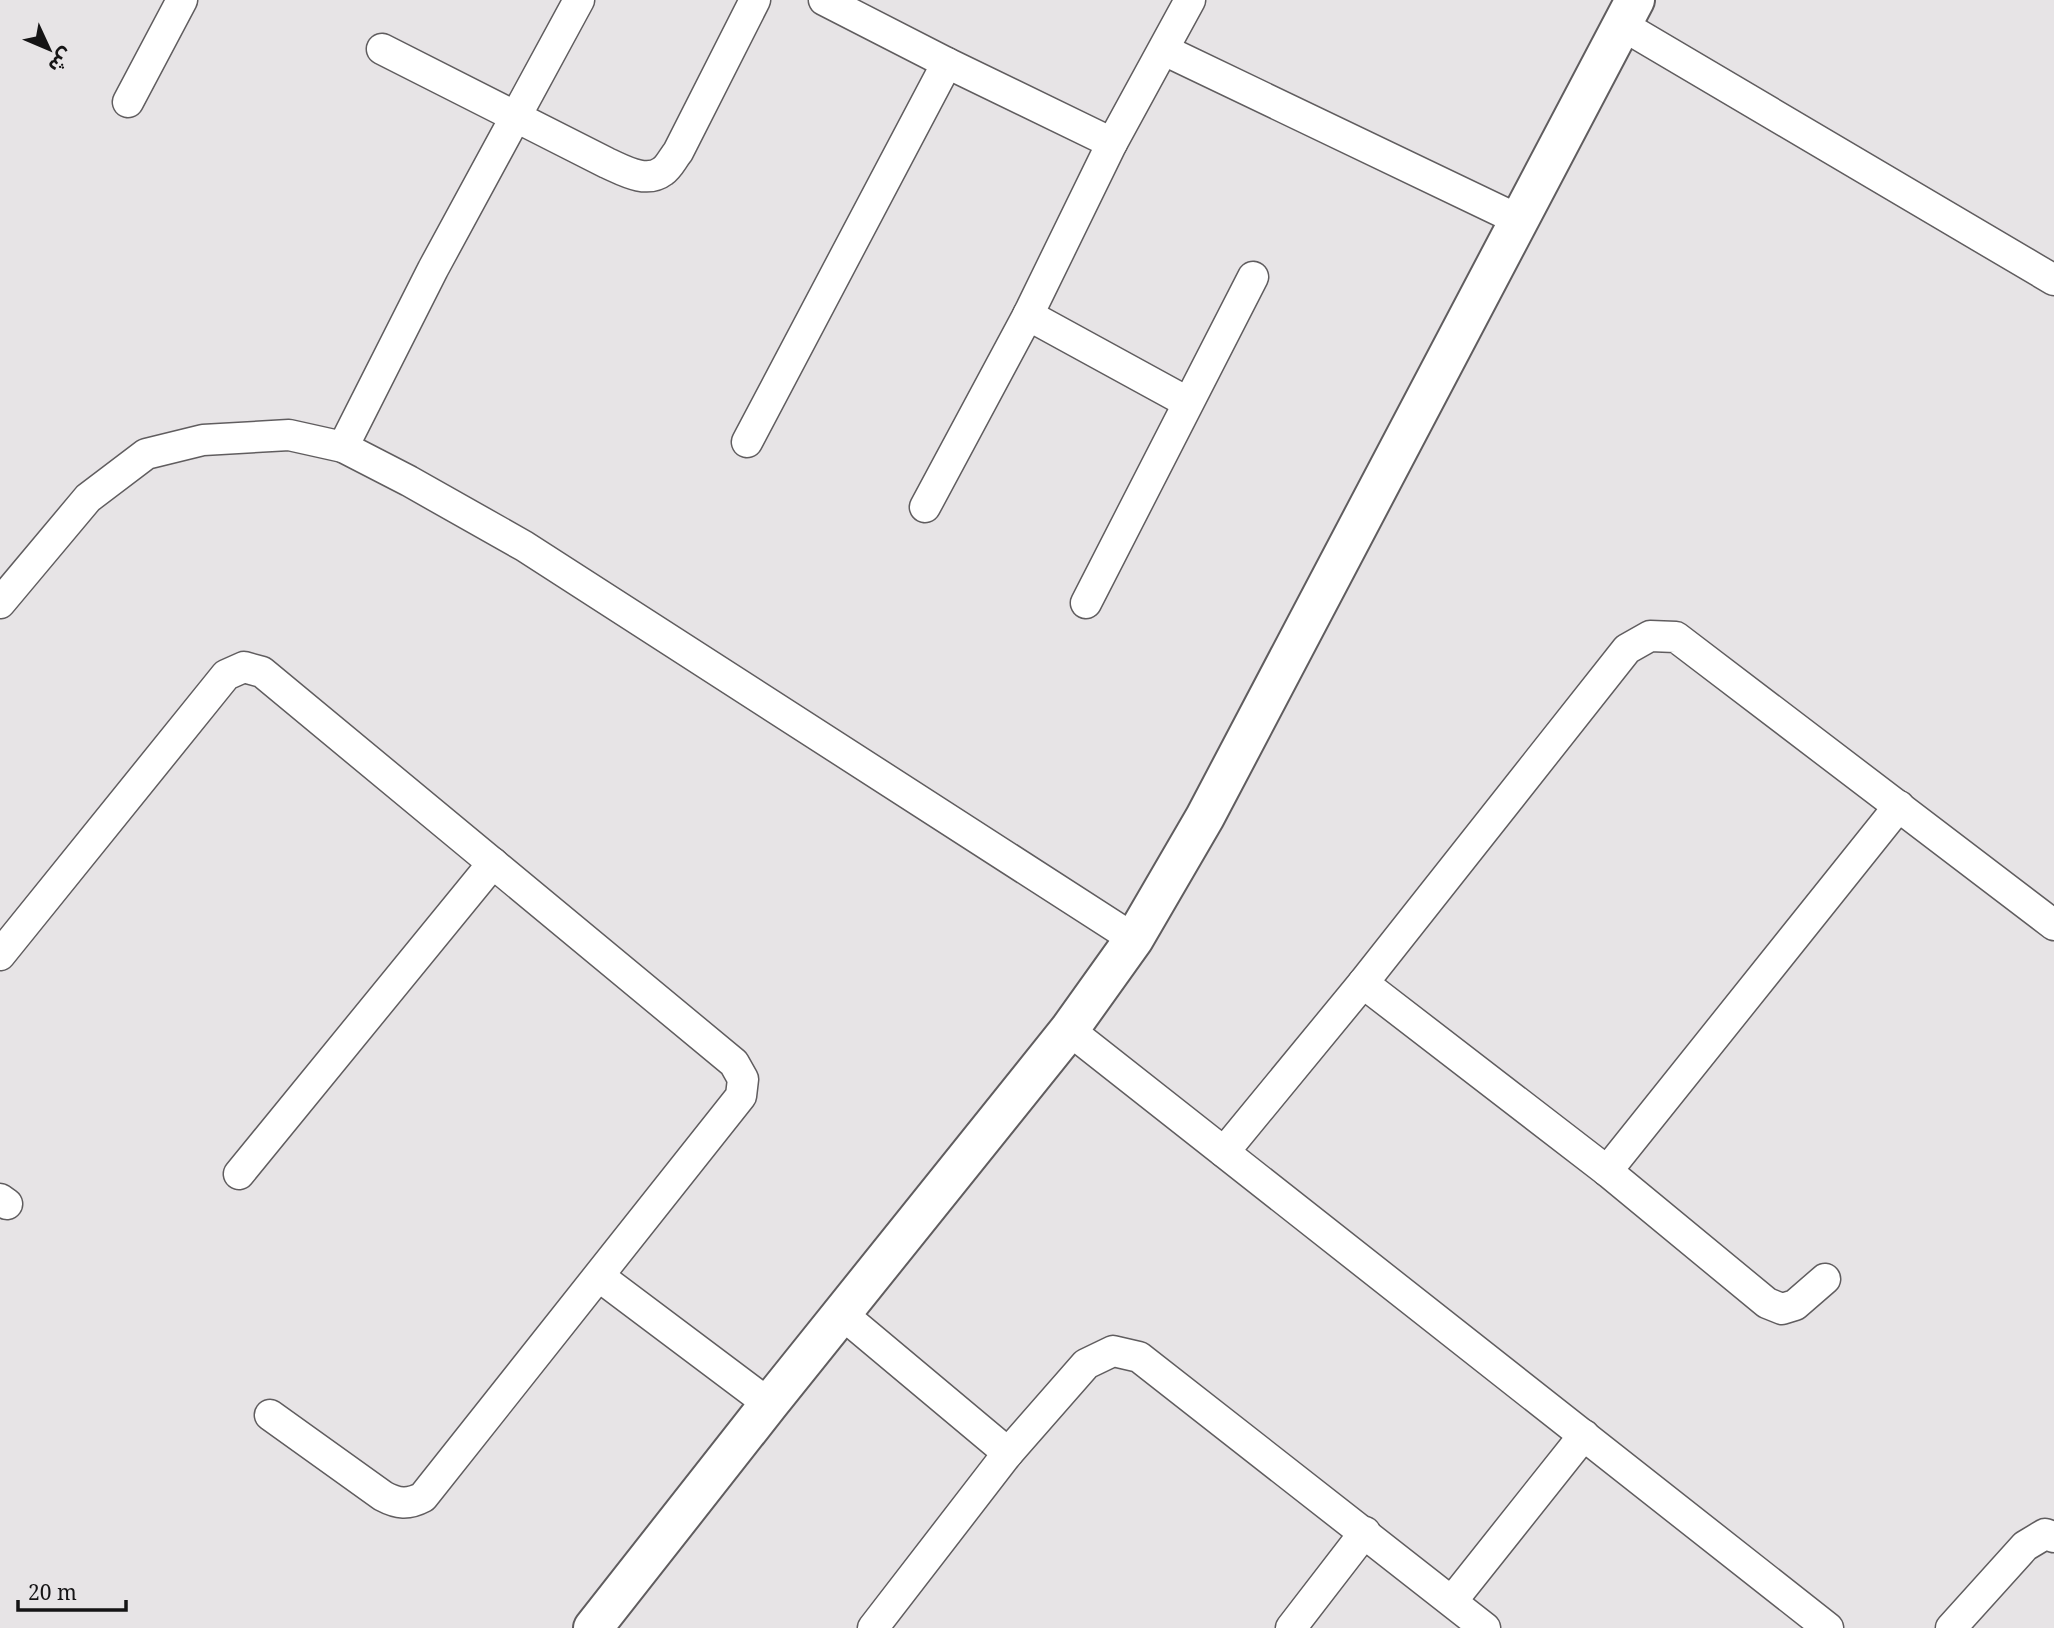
<svg xmlns="http://www.w3.org/2000/svg" width="2054" height="1628" font-family="'Noto Serif','Noto Sans Arabic',serif">
<style>
.lines{fill:none;stroke-linecap:round;stroke-linejoin:round}
.minor-casing{stroke:#605d5f;stroke-width:33}
.secondary-casing{stroke:#605d5f;stroke-width:42}
.minor{stroke:#fff;stroke-width:30}
.secondary{stroke:#fff;stroke-width:38}
</style>
<rect width="100%" height="100%" fill="#e7e4e6"/>
<g class="lines">
<g class="minor-casing">
<g id="minor">
<path d="M824,0L947,63L1112,143"/>
<path d="M1622,25L2054,280"/>
<path d="M382,49L607,163C623,170 646,184 663,171C669,167 673,158 678,152L755,0"/>
<path d="M1164,50L1519,220"/>
<path d="M128,102L182,0"/>
<path d="M1028,315L1187,402"/>
<path d="M747,442L947,63"/>
<path d="M343,447L433,269L579,0"/>
<path d="M925,507L1028,315L1112,143L1190,0"/>
<path d="M0,603L88,498L146,454L203,440L289,435L343,447L409,481L524,546L1134,939"/>
<path d="M1086,603L1253,277"/>
<path d="M0,955L226,675L244,667L262,672L734,1063L743,1079L741,1096L423,1497C408,1505 398,1504 383,1496L270,1415"/>
<path d="M1363,983L1607,1171L1767,1303L1782,1309L1795,1305L1825,1279"/>
<path d="M1069,1030L1828,1628"/>
<path d="M1224,1152L1363,983L1627,649L1650,636L1676,637L2054,925"/>
<path d="M1607,1171L1899,806"/>
<path d="M239,1174L493,863"/>
<path d="M0,1199L7,1204"/>
<path d="M600,1277L769,1404"/>
<path d="M842,1314L1008,1453"/>
<path d="M1452,1601L1584,1435"/>
<path d="M873,1628L1008,1453L1086,1364L1113,1351L1139,1357L1485,1628"/>
<path d="M1291,1628L1365,1532"/>
<path d="M1951,1628L2025,1546L2045,1534L2054,1537"/>
</g>
</g>
<g class="secondary-casing">
<path id="secondary" d="M593,1628L769,1404L1069,1030L1134,939L1205,817L1635,0"/>
</g>
<use href="#minor" class="minor"/>
<use href="#secondary" class="secondary"/>
</g>
<g transform="translate(49 49) rotate(134)" stroke="#e7e4e6" stroke-width="5" paint-order="stroke">
<path d="M0-5L12 26L0 18L-12 26Z" fill="#151415"/>
<text y="-10" font-size="19" font-weight="bold" text-anchor="middle" fill="#151415">ش</text>
</g>
<path d="M18 1600v10h108v-10" fill="none" stroke="#151415" stroke-width="3.5"/>
<text x="28" y="1600" font-size="21" fill="#151415" stroke="#e7e4e6" stroke-width="5" paint-order="stroke">20 m</text>
</svg>
